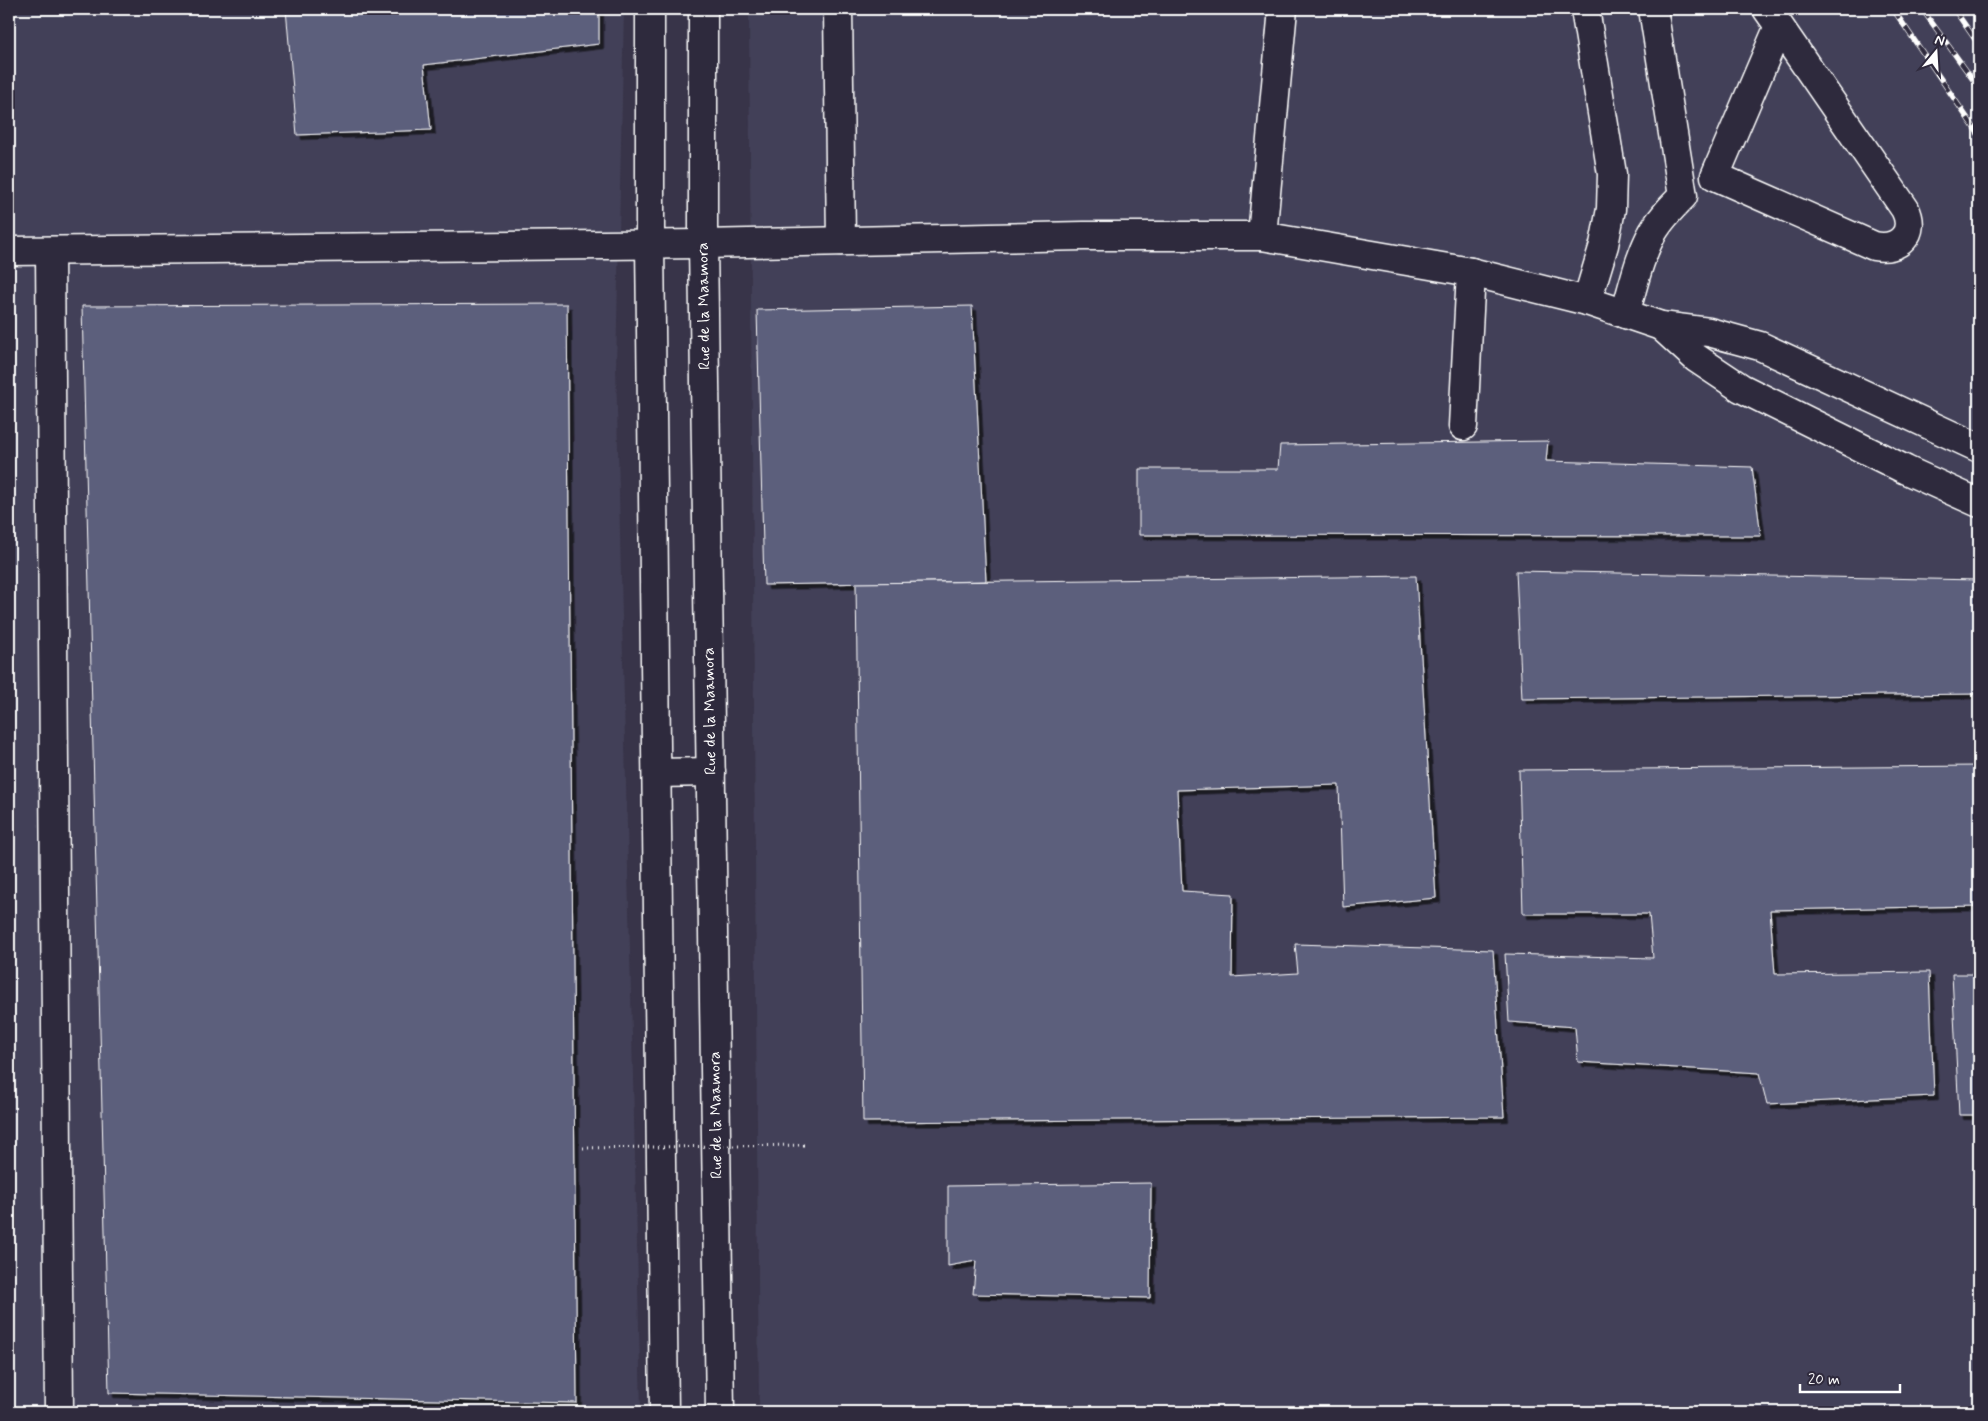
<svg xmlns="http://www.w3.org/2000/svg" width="1988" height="1421" font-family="Mynerve,sans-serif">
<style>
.built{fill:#434158}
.building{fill:#5c5e7b;stroke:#fff;filter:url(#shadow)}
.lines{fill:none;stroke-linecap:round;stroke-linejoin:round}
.minor-casing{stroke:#fff;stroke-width:31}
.minor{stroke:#2f2a3d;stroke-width:28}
.rail-casing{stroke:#fff;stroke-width:5.5}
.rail{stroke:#2f2a3d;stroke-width:4;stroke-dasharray:11;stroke-linecap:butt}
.path-bridge{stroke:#fff;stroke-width:3;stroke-dasharray:1 4;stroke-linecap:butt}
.labels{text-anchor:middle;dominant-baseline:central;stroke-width:5;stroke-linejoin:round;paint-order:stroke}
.street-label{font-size:16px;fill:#fff;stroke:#2f2a3d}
</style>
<defs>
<filter id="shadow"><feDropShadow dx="4.5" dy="4.5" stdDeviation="0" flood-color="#0009"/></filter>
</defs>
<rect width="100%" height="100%" fill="#383449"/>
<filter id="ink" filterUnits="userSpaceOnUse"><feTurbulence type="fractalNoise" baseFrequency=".02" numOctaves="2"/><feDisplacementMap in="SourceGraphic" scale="10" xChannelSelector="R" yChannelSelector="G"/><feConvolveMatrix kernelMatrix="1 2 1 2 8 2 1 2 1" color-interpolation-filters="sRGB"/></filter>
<g filter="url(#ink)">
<g class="built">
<path d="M9,9H624L616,367L641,1412H9Z"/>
<path d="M749,9H1979V1412H759Z"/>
</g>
<g class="building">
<path d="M286,9H599V44L424,65L431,130L297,135Z"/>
<path d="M567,304L577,1403L109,1393L82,306Z"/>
<path d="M972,306L986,581L764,585L757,310Z"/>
<path d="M1548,441L1546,461L1752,467L1761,536L1139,535V469H1278L1280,445Z"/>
<path d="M1516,571L1979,580V694L1522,699Z"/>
<path d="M1416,576L1436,898L1343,907L1339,785L1177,790L1182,891L1233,894L1232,977L1298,973L1295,944L1493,950L1504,1117L863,1122L856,583Z"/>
<path d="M1979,766V906L1770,910L1775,974L1929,972L1934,1096L1767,1104L1759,1073L1578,1062L1575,1027L1509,1022L1505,954L1653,958L1649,914H1523L1519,770Z"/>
<path d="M1952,974H1979V1115H1959Z"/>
<path d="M1151,1183L1150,1298L973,1294L976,1261L948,1266V1186Z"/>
</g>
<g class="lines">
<g class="minor-casing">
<g id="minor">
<path d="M650,9V244L664,1412"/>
<path d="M703,9V244L720,1412"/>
<path d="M838,9L841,241"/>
<path d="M1585,9L1612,174L1611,209L1604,245L1587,301"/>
<path d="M1767,9L1779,26L1905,209C1917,233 1899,251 1874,246L1715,176L1779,26"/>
<path d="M1262,236L1283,9"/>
<path d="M9,251L703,244L1084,236H1262L1471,272L1587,301L1661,326L1709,332L1760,346L1979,448"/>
<path d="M50,251L59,1412"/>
<path d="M1625,314C1633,287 1639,257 1653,232C1661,218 1672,207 1683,196L1653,9"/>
<path d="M1661,326L1696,358L1741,388L1906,470L1979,503"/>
<path d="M1463,426L1471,272"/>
<path d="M657,773L711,772"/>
</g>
</g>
<use href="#minor" class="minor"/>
<g class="rail-casing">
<g id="rail">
<path d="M1893,9L1979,135"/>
<path d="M1922,9L1979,88"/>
<path d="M1954,9L1979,45"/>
<path d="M1973,9L1979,17"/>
</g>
</g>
<use href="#rail" class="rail"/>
<path class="path-bridge" d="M583,1148L804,1145"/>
</g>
</g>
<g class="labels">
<g class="street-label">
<text transform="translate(704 306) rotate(-91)">Rue de la Maamora</text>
<text transform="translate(710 711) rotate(-91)">Rue de la Maamora</text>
<text transform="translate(716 1115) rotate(-91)">Rue de la Maamora</text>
</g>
</g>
<rect width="1988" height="1421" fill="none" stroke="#2f2a3d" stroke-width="30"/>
<rect x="15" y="15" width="1958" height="1391" fill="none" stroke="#fff" stroke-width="2" filter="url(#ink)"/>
<g transform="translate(1936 52) rotate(18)" stroke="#2f2a3d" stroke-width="4" paint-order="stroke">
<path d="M0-4L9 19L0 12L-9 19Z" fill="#ffffff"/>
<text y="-8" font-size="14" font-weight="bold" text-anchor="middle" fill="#ffffff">N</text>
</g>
<path d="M1800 1384v8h100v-8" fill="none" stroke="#ffffff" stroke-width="2.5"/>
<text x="1808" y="1384" font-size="15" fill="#ffffff" stroke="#2f2a3d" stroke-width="4" paint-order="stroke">20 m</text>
</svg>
